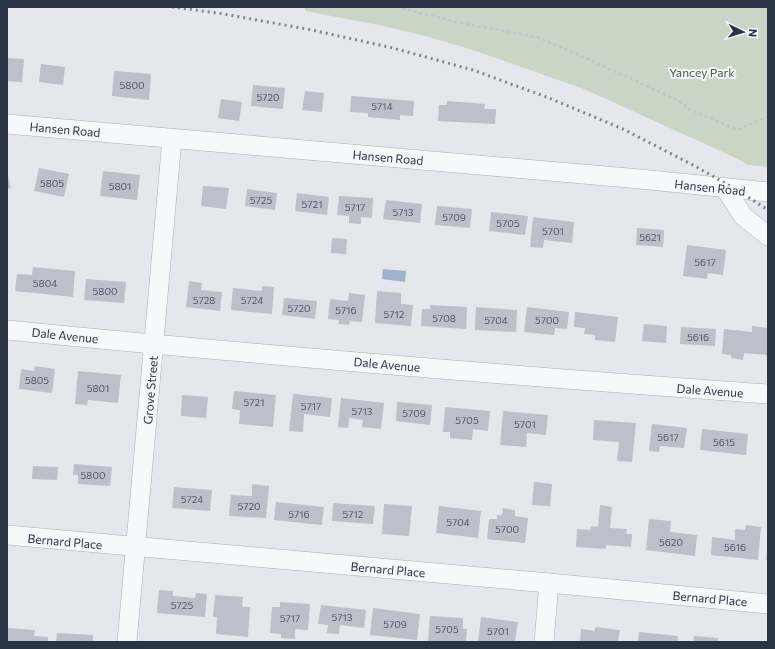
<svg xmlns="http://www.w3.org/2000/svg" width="775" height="649" font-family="Commissioner,sans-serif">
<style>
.green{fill:#c9d6c5}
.water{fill:#9fb4cc}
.building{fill:#bbc0ca}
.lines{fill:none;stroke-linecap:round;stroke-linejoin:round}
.minor-casing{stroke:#a9aeb7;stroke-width:20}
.path{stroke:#c2c5cb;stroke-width:2.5;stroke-dasharray:3 3;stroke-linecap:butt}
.minor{stroke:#f7f8fa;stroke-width:19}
.rail{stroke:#7d8696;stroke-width:3;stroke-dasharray:2 4;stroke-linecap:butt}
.labels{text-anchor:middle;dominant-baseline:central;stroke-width:4;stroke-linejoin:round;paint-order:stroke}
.number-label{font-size:10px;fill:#4f5766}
.park-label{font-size:12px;fill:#3f6138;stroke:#f4f6f9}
.street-label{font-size:12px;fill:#2b3445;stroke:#f4f6f9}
</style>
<rect width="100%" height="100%" fill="#e4e7ec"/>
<path class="green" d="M305,7H768V167L748,165L738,159L584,89L476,51L429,37L379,25L305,11Z"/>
<path class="water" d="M383,269L406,271L405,282L382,279Z"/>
<g class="building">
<path d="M7,58L24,59L22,82L7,81Z"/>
<path d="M41,64L65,67L63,85L39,82Z"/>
<path d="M114,71L151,74L149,100L112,96Z"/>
<path d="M253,85L285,88L283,109L251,106Z"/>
<path d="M305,91L324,93L322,112L302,110Z"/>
<path d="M351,96L414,101L413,116L400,115V120L368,117V113L350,112Z"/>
<path d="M221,99L242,102L239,121L218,118Z"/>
<path d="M447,101L485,104L484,109H496L495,124L438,121L439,105H447Z"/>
<path d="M39,168L69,174L64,197L34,191Z"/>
<path d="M103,171L140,175L137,200L100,196Z"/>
<path d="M7,173L11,188L7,189Z"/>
<path d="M203,186L229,188L226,209L201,206Z"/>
<path d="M247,189L277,193L275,210L245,206Z"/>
<path d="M297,193L329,197L327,215L295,211Z"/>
<path d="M339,196L373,198L372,218L361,217V224L349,223V216L337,215Z"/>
<path d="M386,200L422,204L420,223L383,219Z"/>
<path d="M437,206L472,209L470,228L435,225Z"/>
<path d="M491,212L528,216L525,235L489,231Z"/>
<path d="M533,217L574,222L572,243L544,240L543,248L530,247Z"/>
<path d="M637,228L664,230L663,247L636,245Z"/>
<path d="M332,238L347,239L346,254L331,253Z"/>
<path d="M687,245L726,250L723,275L708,273L707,279L683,276Z"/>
<path d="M33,267L75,271L73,297L15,291L17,274L32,275Z"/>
<path d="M86,279L126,282L124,303L84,300Z"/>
<path d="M189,281L202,283L201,290L222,292L220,311L186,307Z"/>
<path d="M262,286L274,287L272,314L231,310L233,288L262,291Z"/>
<path d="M377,291L401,293V304L413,305L411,326L375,323Z"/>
<path d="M349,293L365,295L362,322L350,321L349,325L338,324L339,320L328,319L330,299L348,301Z"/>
<path d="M284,298L317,301L315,319L282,315Z"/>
<path d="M430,305L467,307L466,329L421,326L422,309H430Z"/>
<path d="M476,307L517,310L516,332L475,330Z"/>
<path d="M527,307L569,312L567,329L555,328L554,335L524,332Z"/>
<path d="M575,312L618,317L615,342L595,340V335L584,334L585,328L574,327Z"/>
<path d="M644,324L667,326L666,343L642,341Z"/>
<path d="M752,326L768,328L767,355L744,353L743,360L731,358V355L722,354L724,329L752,332Z"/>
<path d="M681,327L716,329L715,346L680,344Z"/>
<path d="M35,366L55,369L52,393L19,389L21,369L34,371Z"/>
<path d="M78,371L121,375L118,403L88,400L87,405L75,404Z"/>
<path d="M234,391L276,395L273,427L239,424L240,410L232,409Z"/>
<path d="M293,394L332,398L330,417L304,414L303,432L289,431Z"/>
<path d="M182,395L208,397L206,418L181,416Z"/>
<path d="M341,398L384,403L381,429L362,427L363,420L349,418L348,428L338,427Z"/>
<path d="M397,402L432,405L430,425L396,421Z"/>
<path d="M445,407L490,411L488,431L473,429L472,440L450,438V432H443Z"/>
<path d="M503,411L548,415L546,435L527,433L526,447L500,445Z"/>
<path d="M594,420L636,423L632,462L617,461L619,442L593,440Z"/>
<path d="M652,424L687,428L684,448L660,446L659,452L649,451Z"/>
<path d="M702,429L748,434L746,455L700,450Z"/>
<path d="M74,464L112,467L110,486L78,484V475H73Z"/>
<path d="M33,466L58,467L57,480L32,479Z"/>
<path d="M534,482L552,484L550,506L532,505Z"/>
<path d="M252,484L269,486L266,518L229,516L231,495L252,496Z"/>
<path d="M174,487L212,490L210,511L172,508Z"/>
<path d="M276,502L324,507L322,525L274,520Z"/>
<path d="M333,503L375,506L373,524L332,521Z"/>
<path d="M384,504L412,506L409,536L382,534Z"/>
<path d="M600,505L612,507L610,528L627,529L626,534H632L631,547L606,545V549L576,547L577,529L590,530L591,526L598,527Z"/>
<path d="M439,506L481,511L478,538L436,533Z"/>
<path d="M503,508L515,510V516L528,518L525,543L487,539L489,519H497V515H502Z"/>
<path d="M649,519L671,521L670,532L697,535L695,556L646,550Z"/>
<path d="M746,525L761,527L758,560L711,555L712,537L735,540V529L745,530Z"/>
<path d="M767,550H768V561L766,560Z"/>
<path d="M159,590L173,591V596L195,598L196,593L207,594L205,617L157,613Z"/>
<path d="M215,595L243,597L242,607H250L248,637L216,634L217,617H213Z"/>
<path d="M280,602L310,604L308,630L295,629V639L281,638V634L270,633L272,607H280Z"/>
<path d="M321,605L366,610L364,628L340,625L339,634L327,633L328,625L318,624Z"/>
<path d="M373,608L420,614L417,640L370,635Z"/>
<path d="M430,616L463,618V629H467L466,642H428Z"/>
<path d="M481,617L518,622L515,642L504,641V642H478Z"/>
<path d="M595,627L620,630L618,642H580L581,629L595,631Z"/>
<path d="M7,628L35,630L34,636L48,637V642H7Z"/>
<path d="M639,632L678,636L677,642H638Z"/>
<path d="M57,633L93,635V642H56Z"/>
<path d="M694,636L718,638V642H693Z"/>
</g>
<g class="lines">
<g class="minor-casing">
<g id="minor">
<path d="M7,124L640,179L768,192"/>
<path d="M725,188L743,216L768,236"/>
<path d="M7,330C260,355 514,376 768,394"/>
<path d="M7,535L549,583L768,604"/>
<path d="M127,642L172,139"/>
<path d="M544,642L549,583"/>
</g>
</g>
<path class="path" d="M396,7L466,24L521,34L539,38L577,54L679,101L689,109L733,128L739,129L768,117"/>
<use href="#minor" class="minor"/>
<path class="rail" d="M172,7L218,13L312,30L393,48L473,70L549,98L623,129L695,166L737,190L768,210"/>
</g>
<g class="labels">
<g class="number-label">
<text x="132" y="85">5800</text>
<text x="268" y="97">5720</text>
<text x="382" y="106">5714</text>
<text x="52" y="183">5805</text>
<text x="120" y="186">5801</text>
<text x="261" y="200">5725</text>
<text x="312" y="204">5721</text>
<text x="355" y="207">5717</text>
<text x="403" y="212">5713</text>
<text x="454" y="217">5709</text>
<text x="508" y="223">5705</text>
<text x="553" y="231">5701</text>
<text x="650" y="237">5621</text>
<text x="705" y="262">5617</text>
<text x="45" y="283">5804</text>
<text x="105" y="291">5800</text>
<text x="204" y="300">5728</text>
<text x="252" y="300">5724</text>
<text x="299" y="308">5720</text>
<text x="346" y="310">5716</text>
<text x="394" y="314">5712</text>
<text x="444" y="318">5708</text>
<text x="496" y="320">5704</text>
<text x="547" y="320">5700</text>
<text x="698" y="337">5616</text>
<text x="37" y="380">5805</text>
<text x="98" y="388">5801</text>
<text x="254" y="402">5721</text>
<text x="311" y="406">5717</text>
<text x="362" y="411">5713</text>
<text x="414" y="413">5709</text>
<text x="467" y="420">5705</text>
<text x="525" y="424">5701</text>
<text x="668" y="437">5617</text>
<text x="724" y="442">5615</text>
<text x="93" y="475">5800</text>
<text x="192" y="499">5724</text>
<text x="249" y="506">5720</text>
<text x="299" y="514">5716</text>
<text x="353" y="514">5712</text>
<text x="458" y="522">5704</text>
<text x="507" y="529">5700</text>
<text x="671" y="542">5620</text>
<text x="735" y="547">5616</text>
<text x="182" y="605">5725</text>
<text x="342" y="617">5713</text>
<text x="290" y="618">5717</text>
<text x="395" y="624">5709</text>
<text x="447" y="629">5705</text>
<text x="498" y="631">5701</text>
</g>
<g class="park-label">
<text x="702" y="72">Yancey Park</text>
</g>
<g class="street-label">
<text transform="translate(65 129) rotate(5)">Hansen Road</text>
<text transform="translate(388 157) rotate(5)">Hansen Road</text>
<text transform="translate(710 187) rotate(6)">Hansen Road</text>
<text transform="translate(65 335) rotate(6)">Dale Avenue</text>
<text transform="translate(387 364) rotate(5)">Dale Avenue</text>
<text transform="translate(150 390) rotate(-85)">Grove Street</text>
<text transform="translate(710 390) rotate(4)">Dale Avenue</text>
<text transform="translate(65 541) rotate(5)">Bernard Place</text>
<text transform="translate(388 569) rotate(5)">Bernard Place</text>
<text transform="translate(710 598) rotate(5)">Bernard Place</text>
</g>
</g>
<rect width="775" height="649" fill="none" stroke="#2b3445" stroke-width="16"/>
<g transform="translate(743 32) rotate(95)" stroke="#f4f6f9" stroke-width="3" paint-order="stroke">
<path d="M0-3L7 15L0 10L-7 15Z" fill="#2b3445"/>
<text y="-6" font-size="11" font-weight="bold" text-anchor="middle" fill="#2b3445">N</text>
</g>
</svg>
